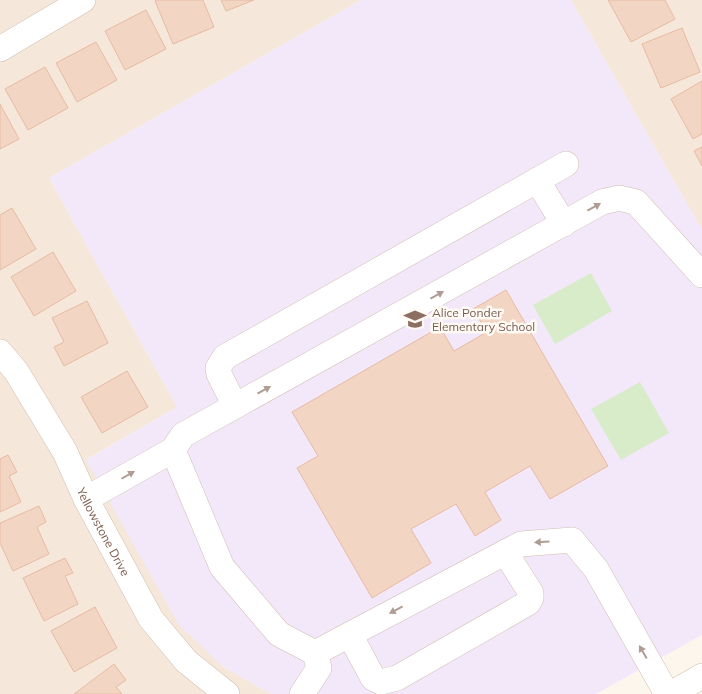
<svg xmlns="http://www.w3.org/2000/svg" width="702" height="694" font-family="Mulish,sans-serif">
<style>
.residential{fill:#f5e8da}
.education{fill:#f3e8fa}
.green{fill:#d8ecc9}
.building{fill:#f3d5c3;stroke:#e6bba3}
.lines{fill:none;stroke-linecap:round;stroke-linejoin:round}
.minor-casing{stroke:#d1beb0;stroke-width:26}
.minor{stroke:#fff;stroke-width:25}
.oneway{fill:#af9d94}
.labels{text-anchor:middle;dominant-baseline:central;stroke-width:5;stroke-linejoin:round;paint-order:stroke}
.education-label{font-size:12px;fill:#785e54;stroke:#fffaf3;text-anchor:start}
.street-label{font-size:12px;fill:#7a5c4d;stroke:#fffaf3}
</style>
<rect width="100%" height="100%" fill="#fdf6ec"/>
<g class="residential">
<path d="M0,0H361L49,178L177,407L87,459L222,666L271,694H0Z"/>
<path d="M571,0H702V230Z"/>
</g>
<path class="education" d="M361,0H571L702,230V635L596,694H271L222,666L179,625L86,460L177,407L49,178Z"/>
<g class="green">
<path d="M591,273L612,311L555,344L533,305Z"/>
<path d="M640,382L669,433L621,460L591,409Z"/>
</g>
<g class="building">
<path d="M156,0H203L214,27L173,44L155,1Z"/>
<path d="M221,0H254L226,11Z"/>
<path d="M608,0H665L675,19L631,42Z"/>
<path d="M146,10L166,49L125,70L105,31Z"/>
<path d="M682,28L700,72L661,88L642,44Z"/>
<path d="M96,42L117,80L77,102L56,63Z"/>
<path d="M45,67L68,108L28,130L5,89Z"/>
<path d="M702,81V134L693,139L671,99Z"/>
<path d="M0,104L19,139L0,149Z"/>
<path d="M702,147V166L694,151Z"/>
<path d="M12,208L36,249L0,270V215Z"/>
<path d="M53,252L76,291L34,316L11,277Z"/>
<path d="M506,290L608,466L550,499L530,466L485,492L501,520L475,536L456,504L411,529L431,563L372,598L297,468L318,456L292,412L440,327L454,351L487,332L473,309Z"/>
<path d="M87,301L108,343L64,366L54,347L64,342L52,318Z"/>
<path d="M127,371L148,407L102,433L81,397Z"/>
<path d="M8,455L17,472L9,476L21,502L0,512V459Z"/>
<path d="M39,506L46,522L37,527L49,554L13,571L0,543V523Z"/>
<path d="M65,558L73,573L65,576L78,604L44,621L23,578Z"/>
<path d="M95,607L117,648L74,672L51,631Z"/>
<path d="M114,664L126,680L116,687L122,694H74Z"/>
</g>
<g class="lines">
<g class="minor-casing">
<g id="minor">
<path d="M0,49L83,0"/>
<path d="M537,180L564,224"/>
<path id="s1" d="M0,352L16,371L65,452L86,499L151,619L186,661L227,694"/>
<path d="M235,406L219,374L218,368L225,357L566,164"/>
<path d="M173,450L222,567L279,634L315,653L319,668L302,694"/>
<path d="M86,499L173,450L183,435L602,202L619,198L636,202L702,275"/>
<path d="M350,635L373,678L381,682L397,678L528,603L531,598V593L505,552"/>
<path d="M315,653L521,544L572,540L596,569L667,694"/>
<path d="M671,694L702,676"/>
</g>
</g>
<use href="#minor" class="minor"/>
</g>
<defs><path id="oneway-solid" d="M-6-.8H1V-3.2L6.5 0L1 3.2V.8H-6Z" transform="scale(1.25)"/></defs>
<g class="oneway">
<use href="#oneway-solid" transform="translate(594 207) rotate(-29)"/>
<use href="#oneway-solid" transform="translate(437 295) rotate(-29)"/>
<use href="#oneway-solid" transform="translate(264 390) rotate(-29)"/>
<use href="#oneway-solid" transform="translate(128 475) rotate(-30)"/>
<use href="#oneway-solid" transform="translate(542 542) rotate(176)"/>
<use href="#oneway-solid" transform="translate(396 610) rotate(152)"/>
<use href="#oneway-solid" transform="translate(643 652) rotate(-120)"/>
</g>
<defs>
<g id="school-bare" transform="scale(1.725)"><path d="M0-5L7-2L0 1L-7-2ZM-4 1L0 2.5L4 1V4Q0 6-4 4Z" fill="#8d6e63" stroke="#fffaf3" stroke-width="2.5" paint-order="stroke"/></g>
</defs>
<g fill-rule="evenodd">
<use href="#school-bare" x="415" y="319"/>
</g>
<g class="labels">
<g class="education-label">
<text x="432" y="312">Alice Ponder<tspan x="432" dy="14">Elementary School</tspan></text>
</g>
<g class="street-label">
<text stroke="none"><textPath href="#s1" startOffset="208">Yellowstone Drive</textPath></text>
</g>
</g>
</svg>
